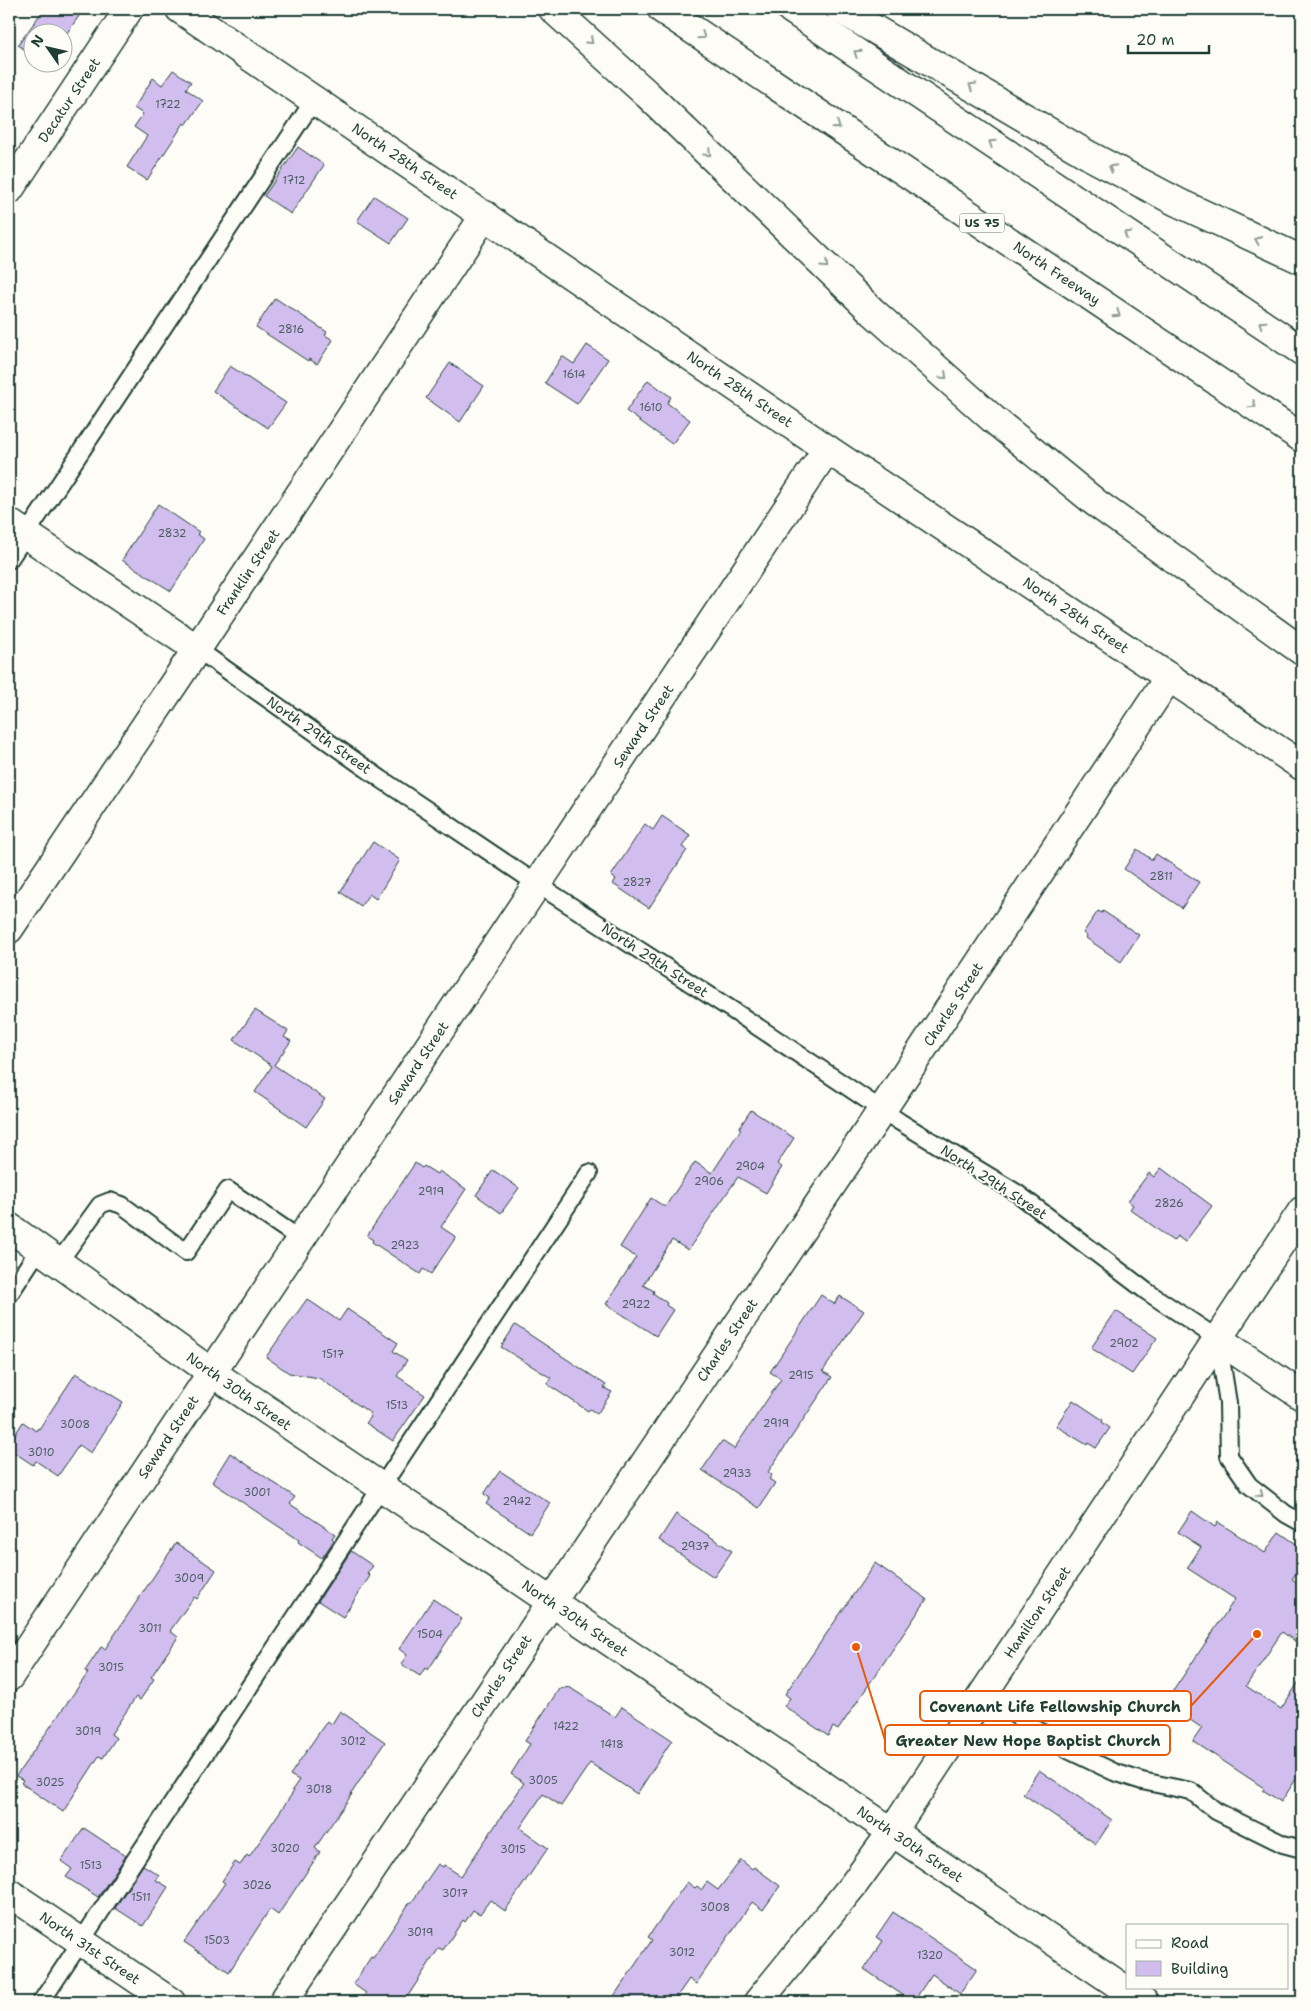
<svg xmlns="http://www.w3.org/2000/svg" width="1311" height="2011" font-family="'Shantell Sans',sans-serif">
<style>
.building{fill:#d1beee;stroke:#1f3d34}
.lines{fill:none;stroke-linecap:round;stroke-linejoin:round}
.lane-casing{stroke:#1f3d34;stroke-width:20}
.street-casing{stroke:#1f3d34;stroke-width:31}
.secondary-casing{stroke:#1f3d34;stroke-width:31}
.highway-casing{stroke:#1f3d34;stroke-width:31}
.lane{stroke:#fdfcf7;stroke-width:16}
.street{stroke:#fdfcf7;stroke-width:28}
.secondary{stroke:#fdfcf7;stroke-width:28}
.highway{stroke:#fdfcf7;stroke-width:28}
.oneway{stroke:#8e9c96}
.labels{text-anchor:middle;dominant-baseline:central;stroke-width:4;stroke-linejoin:round;paint-order:stroke}
.number-label{font-size:11px;fill:#4c5d62}
.shield{fill:#fdfcf7;stroke:#62766e;stroke-width:1}
.shield-label{font-size:12px;font-weight:bold;fill:#1f3d34}
.street-label{font-size:14px;fill:#1f3d34;stroke:#fdfcf7}
.leader{fill:none;stroke:#e8590c;stroke-width:2}
.callout-dot{fill:#e8590c;stroke:#fdfcf7;stroke-width:2}
.callout{fill:#fdfcf7;stroke:#e8590c;stroke-width:2}
.callout-label{font-size:15px;text-anchor:middle;font-weight:bold;fill:#1f3d34}
</style>
<rect width="100%" height="100%" fill="#fdfcf7"/>
<filter id="ink" filterUnits="userSpaceOnUse"><feTurbulence type="fractalNoise" baseFrequency=".02" numOctaves="2"/><feDisplacementMap in="SourceGraphic" scale="10" xChannelSelector="R" yChannelSelector="G"/><feConvolveMatrix kernelMatrix="1 2 1 2 8 2 1 2 1" color-interpolation-filters="sRGB"/></filter>
<g filter="url(#ink)">
<g class="building">
<path d="M44,9H84L62,40V32H32V55L18,45Z"/>
<path d="M173,70L191,82L186,89L203,101L186,125L184,123L147,180L127,167L147,136L134,127L143,114L134,108L153,78L162,85Z"/>
<path d="M298,147L324,165L291,214L264,196Z"/>
<path d="M374,196L408,218L391,243L357,221Z"/>
<path d="M275,298L327,332L325,335L333,340L317,364L309,359L308,361L256,327Z"/>
<path d="M587,345L608,359L577,404L545,383L562,356L574,364Z"/>
<path d="M450,363L484,386L460,422L426,398Z"/>
<path d="M230,366L286,403L268,428L213,391Z"/>
<path d="M648,380L671,397L667,403L690,420L672,444L626,411Z"/>
<path d="M158,504L199,532L197,534L204,539L171,591L122,560Z"/>
<path d="M662,816L690,835L682,847L687,850L649,908L613,884L616,879L611,876L645,824L653,830Z"/>
<path d="M373,842L400,860L376,899L369,894L361,906L340,892Z"/>
<path d="M1137,849L1152,860L1156,854L1199,882L1182,908L1124,869Z"/>
<path d="M1098,911L1102,913L1103,911L1139,935L1121,962L1086,938L1087,936L1083,933Z"/>
<path d="M255,1010L288,1031L284,1037L291,1041L274,1065L325,1099L306,1127L255,1092L272,1066L234,1040Z"/>
<path d="M751,1110L794,1138L777,1164L782,1167L766,1193L738,1177L688,1250L672,1240L643,1285L654,1291L653,1293L667,1303L666,1305L673,1310L656,1336L606,1304L636,1257L620,1247L651,1198L665,1207L695,1162L712,1173L741,1129L739,1128Z"/>
<path d="M415,1163L422,1168L424,1166L437,1174L439,1171L466,1189L441,1227L456,1237L431,1274L423,1269L420,1274L372,1242L373,1240L367,1236Z"/>
<path d="M1161,1168L1212,1206L1185,1242L1177,1236L1173,1241L1130,1209L1133,1205L1128,1201L1149,1173L1154,1177Z"/>
<path d="M493,1170L519,1188L501,1213L476,1195Z"/>
<path d="M821,1295L834,1304L840,1296L864,1311L823,1371L832,1377L768,1472L772,1475L769,1479L775,1483L759,1508L702,1470L722,1441L734,1449L781,1379L770,1372Z"/>
<path d="M307,1299L339,1321L347,1309L398,1343L393,1351L407,1360L397,1376L425,1395L393,1441L366,1423L371,1417L369,1415L370,1413L319,1378L289,1373L266,1357Z"/>
<path d="M1116,1311L1157,1338L1132,1374L1091,1348Z"/>
<path d="M515,1325L606,1385L604,1388L612,1392L597,1414L590,1409L588,1411L547,1384L551,1378L501,1347Z"/>
<path d="M76,1373L123,1402L91,1453L79,1445L58,1476L36,1461L33,1465L9,1449V1444L23,1422L36,1431L38,1428L39,1429Z"/>
<path d="M1073,1400L1103,1420L1102,1422L1110,1428L1096,1448L1088,1443L1087,1445L1056,1426Z"/>
<path d="M230,1453L295,1497L290,1504L335,1534L332,1538L334,1540L322,1558L298,1542L299,1540L212,1482Z"/>
<path d="M500,1471L550,1503L530,1533L486,1504L490,1498L484,1494Z"/>
<path d="M1192,1511L1215,1527L1218,1522L1265,1553L1279,1532L1302,1548V1564L1292,1579L1302,1586V1646L1282,1632L1246,1686L1281,1709L1302,1677V1770L1281,1802L1263,1790L1264,1788L1193,1741L1202,1728L1165,1703L1235,1599L1187,1568L1201,1547L1178,1532Z"/>
<path d="M676,1514L732,1551L714,1577L659,1540Z"/>
<path d="M176,1543L216,1570L197,1599L194,1597L170,1631L178,1637L151,1677L154,1679L140,1700L136,1697L111,1734L116,1738L103,1758L99,1756L63,1812L21,1783L23,1780L16,1776L88,1673L85,1671L101,1647L105,1649Z"/>
<path d="M351,1551L373,1566L367,1573L370,1576L343,1617L318,1601Z"/>
<path d="M875,1563L927,1599L838,1730L833,1727L828,1736L784,1706L790,1698L785,1694Z"/>
<path d="M433,1599L462,1619L428,1670L425,1668L420,1676L401,1664L407,1655L399,1649Z"/>
<path d="M569,1687L615,1717L622,1707L672,1740L637,1794L590,1763L561,1806L543,1794L520,1828L548,1848L505,1911L490,1900L480,1914L473,1910L465,1922L463,1920L443,1950L439,1948L404,2002H359L366,1993L353,1984L371,1957L373,1958L410,1902H412L438,1864L443,1867L444,1865L461,1876L524,1783L511,1774L530,1744L525,1741L559,1689Z"/>
<path d="M340,1711L385,1742L351,1794H352L315,1848L320,1852L278,1915L270,1909L268,1912L229,1972L184,1942L225,1883L222,1881L235,1862L240,1865L247,1855L249,1857L294,1791L292,1790L299,1780L290,1775L327,1721L332,1724Z"/>
<path d="M1039,1770L1112,1820L1096,1844L1023,1794Z"/>
<path d="M84,1828L126,1856L98,1897L66,1877L72,1869L61,1861Z"/>
<path d="M741,1860L752,1869L754,1867L780,1886L763,1910L752,1902L696,1984L689,1979L673,2002H610L652,1940L648,1937L687,1882L695,1888L697,1886L702,1890L707,1882L718,1890Z"/>
<path d="M143,1865L159,1875L156,1880L168,1887L143,1926L115,1908Z"/>
<path d="M893,1912L977,1969L960,1994L932,1974L913,2002L864,1969L883,1941L876,1937Z"/>
</g>
<g class="lines">
<g class="lane-casing">
<g id="lane">
<path d="M9,560L314,100"/>
<path d="M197,649L381,779L537,884L746,1019L900,1122L1017,1193L1146,1291L1218,1339L1228,1403L1229,1456L1249,1485L1286,1514L1302,1523"/>
<path d="M58,1263L100,1205L110,1201L122,1205L186,1252L228,1190L300,1239"/>
<path d="M9,1295L39,1249"/>
<path d="M983,1694L1068,1750L1114,1772L1142,1781L1191,1791L1216,1811L1283,1844L1302,1849"/>
<path d="M41,2002L589,1173"/>
</g>
</g>
<g class="street-casing">
<g id="street">
<path d="M180,9L827,449L1302,766"/>
<path d="M9,190L129,9"/>
<path d="M9,523L197,649"/>
<path d="M9,929L197,649L485,215"/>
<path d="M1218,1339L1302,1396"/>
<path d="M9,1677L827,449"/>
<path d="M9,1893L171,2002"/>
<path d="M283,2002L882,1110L1169,677"/>
</g>
</g>
<g class="secondary-casing">
<g id="secondary">
<path d="M9,1227L211,1372L1144,2002"/>
<path d="M758,2002L854,1884L892,1832L1302,1211"/>
</g>
</g>
<g class="highway-casing">
<g id="highway">
<path d="M553,9L648,95L873,312L993,419L1096,503L1302,651"/>
<path d="M662,9L1302,438"/>
<path d="M791,9L1302,351"/>
<path d="M840,9L1090,156L1177,202L1302,260"/>
</g>
</g>
<use href="#lane" class="lane"/>
<use href="#street" class="street"/>
<use href="#secondary" class="secondary"/>
<use href="#highway" class="highway"/>
</g>
<defs><path id="oneway-chevron" d="M-2-3.5L2.5 0L-2 3.5" fill="none" stroke-width="1.6" stroke-linecap="round" stroke-linejoin="round" transform="scale(1.25)"/></defs>
<g class="oneway">
<use href="#oneway-chevron" transform="translate(702 36) rotate(34)"/>
<use href="#oneway-chevron" transform="translate(590 41) rotate(42)"/>
<use href="#oneway-chevron" transform="translate(857 53) rotate(-146)"/>
<use href="#oneway-chevron" transform="translate(972 86) rotate(-150)"/>
<use href="#oneway-chevron" transform="translate(837 126) rotate(34)"/>
<use href="#oneway-chevron" transform="translate(992 143) rotate(-146)"/>
<use href="#oneway-chevron" transform="translate(708 153) rotate(44)"/>
<use href="#oneway-chevron" transform="translate(1112 168) rotate(-152)"/>
<use href="#oneway-chevron" transform="translate(1127 234) rotate(-146)"/>
<use href="#oneway-chevron" transform="translate(1258 240) rotate(-156)"/>
<use href="#oneway-chevron" transform="translate(825 265) rotate(44)"/>
<use href="#oneway-chevron" transform="translate(1117 314) rotate(34)"/>
<use href="#oneway-chevron" transform="translate(1262 324) rotate(-146)"/>
<use href="#oneway-chevron" transform="translate(944 376) rotate(42)"/>
<use href="#oneway-chevron" transform="translate(1253 405) rotate(34)"/>
<use href="#oneway-chevron" transform="translate(1260 1494) rotate(39)"/>
</g>
</g>
<g class="labels">
<g class="number-label">
<text x="168" y="104">1722</text>
<text x="294" y="180">1712</text>
<text x="291" y="329">2816</text>
<text x="574" y="374">1614</text>
<text x="651" y="407">1610</text>
<text x="172" y="533">2832</text>
<text x="1161" y="876">2811</text>
<text x="637" y="882">2827</text>
<text x="750" y="1166">2904</text>
<text x="709" y="1181">2906</text>
<text x="431" y="1191">2919</text>
<text x="1169" y="1203">2826</text>
<text x="405" y="1245">2923</text>
<text x="636" y="1304">2922</text>
<text x="1124" y="1343">2902</text>
<text x="333" y="1354">1517</text>
<text x="801" y="1375">2915</text>
<text x="397" y="1405">1513</text>
<text x="776" y="1423">2919</text>
<text x="75" y="1424">3008</text>
<text x="41" y="1452">3010</text>
<text x="737" y="1473">2933</text>
<text x="257" y="1492">3001</text>
<text x="517" y="1501">2942</text>
<text x="695" y="1546">2937</text>
<text x="189" y="1578">3009</text>
<text x="150" y="1628">3011</text>
<text x="430" y="1634">1504</text>
<text x="111" y="1667">3015</text>
<text x="566" y="1726">1422</text>
<text x="88" y="1731">3019</text>
<text x="353" y="1741">3012</text>
<text x="612" y="1744">1418</text>
<text x="543" y="1780">3005</text>
<text x="50" y="1782">3025</text>
<text x="319" y="1789">3018</text>
<text x="285" y="1848">3020</text>
<text x="513" y="1849">3015</text>
<text x="91" y="1865">1513</text>
<text x="257" y="1885">3026</text>
<text x="455" y="1893">3017</text>
<text x="141" y="1897">1511</text>
<text x="715" y="1907">3008</text>
<text x="420" y="1932">3019</text>
<text x="217" y="1940">1503</text>
<text x="682" y="1952">3012</text>
<text x="930" y="1955">1320</text>
</g>
<rect class="shield" x="959.5" y="213.5" width="45" height="19" rx="4"/>
<g class="shield-label">
<text x="982" y="223">US 75</text>
</g>
<g class="street-label">
<text transform="translate(69 100) rotate(-56)">Decatur Street</text>
<text transform="translate(405 161) rotate(34)">North 28th Street</text>
<text transform="translate(1057 273) rotate(34)">North Freeway</text>
<text transform="translate(740 389) rotate(34)">North 28th Street</text>
<text transform="translate(248 572) rotate(-56)">Franklin Street</text>
<text transform="translate(1076 615) rotate(34)">North 28th Street</text>
<text transform="translate(643 726) rotate(-56)">Seward Street</text>
<text transform="translate(319 735) rotate(35)">North 29th Street</text>
<text transform="translate(655 960) rotate(33)">North 29th Street</text>
<text transform="translate(953 1004) rotate(-57)">Charles Street</text>
<text transform="translate(418 1063) rotate(-56)">Seward Street</text>
<text transform="translate(994 1182) rotate(33)">North 29th Street</text>
<text transform="translate(727 1340) rotate(-56)">Charles Street</text>
<text transform="translate(239 1391) rotate(35)">North 30th Street</text>
<text transform="translate(168 1437) rotate(-56)">Seward Street</text>
<text transform="translate(1037 1612) rotate(-56)">Hamilton Street</text>
<text transform="translate(575 1618) rotate(34)">North 30th Street</text>
<text transform="translate(501 1676) rotate(-56)">Charles Street</text>
<text transform="translate(910 1844) rotate(34)">North 30th Street</text>
<text transform="translate(90 1948) rotate(34)">North 31st Street</text>
</g>
</g>
<path class="leader" d="M1257 1634L1191 1706M856 1647L885 1740"/>
<g class="callout-dot">
<circle cx="1257" cy="1634" r="5"/>
<circle cx="856" cy="1647" r="5"/>
</g>
<g class="callout">
<rect x="920" y="1691" width="271" height="30" rx="5"/>
<rect x="885" y="1725" width="285" height="30" rx="5"/>
</g>
<g class="callout-label">
<text x="1055" y="1712">Covenant Life Fellowship Church</text>
<text x="1028" y="1746">Greater New Hope Baptist Church</text>
</g>
<rect width="1311" height="2011" fill="none" stroke="#fdfcf7" stroke-width="30"/>
<rect x="15" y="15" width="1281" height="1981" fill="none" stroke="#1f3d34" stroke-width="2" filter="url(#ink)"/>
<rect x="1126" y="1924" width="162" height="65" fill="#fdfcf7" stroke="#a4b0a9"/>
<rect x="1136" y="1940" width="25" height="8" fill="#fdfcf7" stroke="#a4b0a9"/>
<text x="1171" y="1948" font-size="15" fill="#1f3d34">Road</text>
<rect x="1136" y="1961" width="25" height="15" fill="#d1beee" stroke="#a4b0a9"/>
<text x="1171" y="1974" font-size="15" fill="#1f3d34">Building</text>
<g transform="translate(48 48) rotate(304)"><circle r="24" fill="#fdfcf7" stroke="#a4b0a9"/>
<path d="M0-4L9 19L0 12L-9 19Z" fill="#1f3d34"/>
<text y="-8" font-size="14" font-weight="bold" text-anchor="middle" fill="#1f3d34">N</text>
</g>
<path d="M1128 45v8h81v-8" fill="none" stroke="#1f3d34" stroke-width="2.5"/>
<text x="1136" y="45" font-size="15" fill="#1f3d34" stroke="#fdfcf7" stroke-width="4" paint-order="stroke">20 m</text>
</svg>
